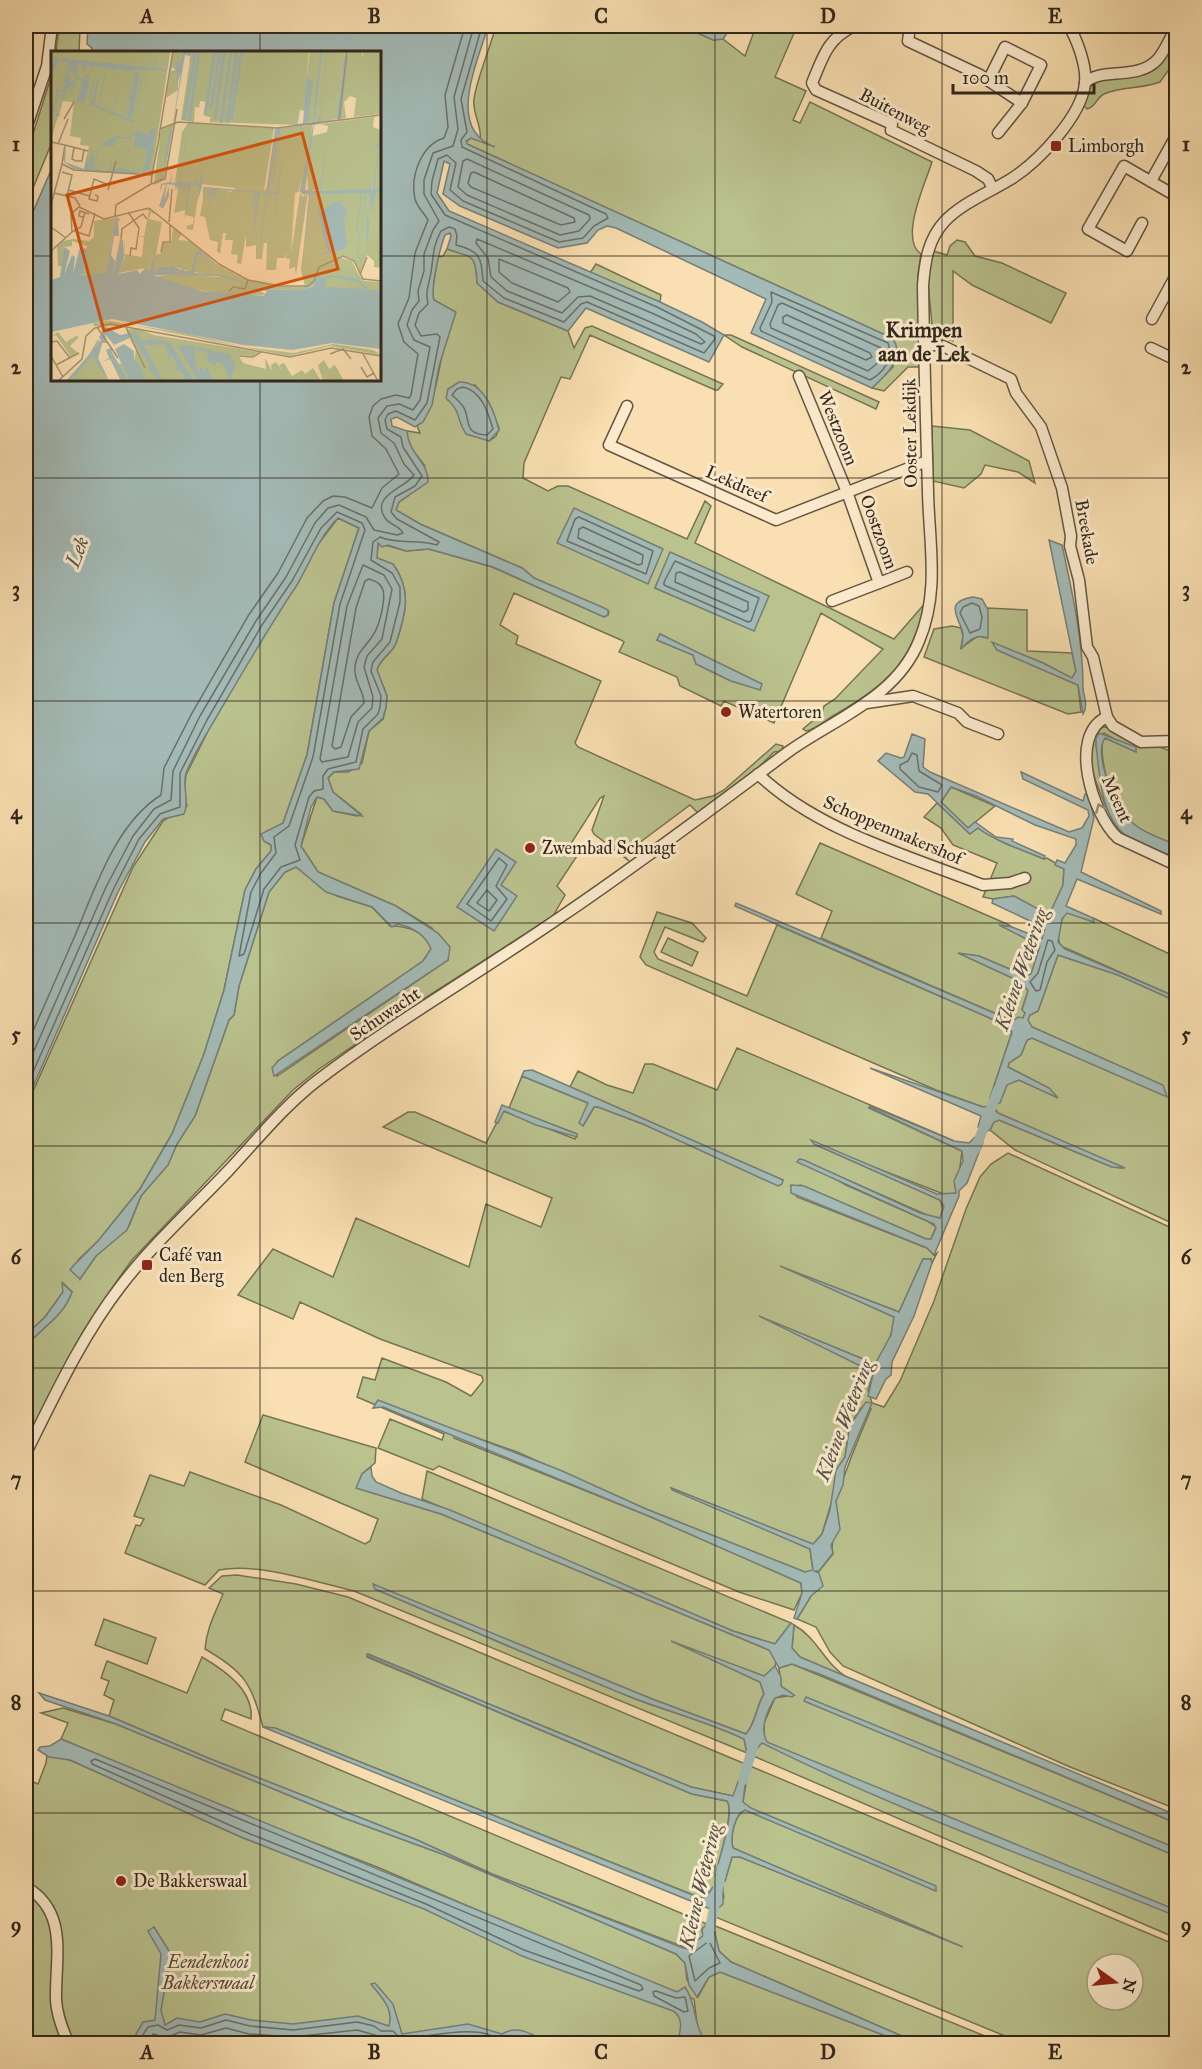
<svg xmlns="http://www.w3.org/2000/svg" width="1202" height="2069" font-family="'IM FELL Great Primer',serif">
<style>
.green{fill:#bac28e;stroke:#757455;stroke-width:1.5;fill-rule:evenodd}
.water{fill:#a3bab6;stroke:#757f78;stroke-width:1.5}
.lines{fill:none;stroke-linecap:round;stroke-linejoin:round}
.shore{stroke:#6a7069;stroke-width:1.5}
.canal{stroke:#a3bab6;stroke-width:10}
.minor-casing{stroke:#625541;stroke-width:13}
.minor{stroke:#fbeacc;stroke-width:10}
.oneway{stroke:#968874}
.grid{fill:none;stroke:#30271c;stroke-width:1.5;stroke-opacity:0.55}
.poi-dot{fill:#8f2418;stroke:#fbeacc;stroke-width:2}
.labels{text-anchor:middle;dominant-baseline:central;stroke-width:6;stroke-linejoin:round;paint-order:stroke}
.street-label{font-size:18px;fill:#30271c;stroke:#fbeacc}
.poi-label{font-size:18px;fill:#30271c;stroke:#fbeacc;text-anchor:start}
.park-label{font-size:18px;font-style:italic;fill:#524e38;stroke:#fbeacc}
.water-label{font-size:20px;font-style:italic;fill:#52534a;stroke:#fbeacc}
.quarter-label{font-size:21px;font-weight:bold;fill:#30271c;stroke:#fbeacc}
.inset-river{fill:none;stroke:#a3bab6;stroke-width:3}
.inset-road{fill:none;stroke:#a99575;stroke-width:1.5}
.view{fill:#d6540e;fill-opacity:0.15;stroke:#d6540e;stroke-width:3}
.inset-edge{fill:none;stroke:#30271c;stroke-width:3}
.neatline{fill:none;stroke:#30271c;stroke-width:2}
.grid-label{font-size:20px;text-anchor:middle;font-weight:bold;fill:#30271c}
</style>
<rect width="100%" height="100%" fill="#f9dfb1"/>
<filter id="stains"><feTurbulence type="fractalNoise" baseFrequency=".00333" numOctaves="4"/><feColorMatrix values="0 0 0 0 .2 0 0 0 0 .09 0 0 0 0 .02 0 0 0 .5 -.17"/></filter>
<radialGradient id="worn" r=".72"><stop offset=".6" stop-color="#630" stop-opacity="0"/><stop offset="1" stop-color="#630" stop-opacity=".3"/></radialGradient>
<g class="green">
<path d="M65,26L80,28L79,52H56L58,35Z"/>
<path d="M496,26H682L713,40L723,39L745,56L756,26H797L775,77L806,91L793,120L800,123L810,102L932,162C925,184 899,239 921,254L918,274L922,367H908L884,391L872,388L893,367L892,338L467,144L466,142L471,138L480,141C483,127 472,114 474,99C477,78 490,48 496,26Z"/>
<path d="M1176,39V60L1160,82C1143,89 1122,86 1104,94C1096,98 1096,107 1087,109L1081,103L1093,83C1135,67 1151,92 1176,39Z"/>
<path d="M52,74V142L26,205V156Z"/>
<path d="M957,240L965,242L975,256L1002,263L1066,293L1051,323L972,285L953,271V341L933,334L927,273L933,251L947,255L950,246Z"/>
<path d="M447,249C472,257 476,253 477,283L498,302L568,331L574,348L585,328L592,326L723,384L718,390H715L590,335L570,379L561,377L524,463L523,478L548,491L558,486H568L687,539L705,501L711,506L695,543L894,639L927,601C911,662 891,681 838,713C828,718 815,730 806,731L803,729L822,713L824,706L835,699L883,649L821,613L774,723L724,701L721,706L680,686L677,677L619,652L624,642L621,640L514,593L500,625L518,636L516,644L601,681L575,743L578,747L695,800L713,796L724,790L776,744L783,746L782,751L774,752L754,772L699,814L690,805L623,855L629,861L594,834L592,830L604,796L600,798L570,845L579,853L557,886L565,895L553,916L400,1014L319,1069L293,1090L132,1260C89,1317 58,1380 26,1442V1347C41,1326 62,1319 72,1292L63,1283V1292L45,1317L26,1335V1107L133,867L163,821L187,806L184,793L186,775L212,723L267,628L298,583L313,551L338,518L359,528L334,603L307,755L283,823L280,827L267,831L264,841L271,845V851L256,869L245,890L224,990L204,1054L172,1134L140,1189L98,1241L78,1260L80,1279L96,1256L129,1226L141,1196L168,1164L177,1144L195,1116L229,1020L234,1015L239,986L269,892L285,872L296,867L337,896L372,907L390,926C406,926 425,930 431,949L423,961L278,1061L277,1076L448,960L432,928L396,906L318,872L301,846L317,797L324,799L333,811L357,816L361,814L333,792L328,778L334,772H348L362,763L369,731L383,719L386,707L387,696L377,670C380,658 392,654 396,643C406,614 412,590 393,564L377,558L378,543L406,551L429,549L492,567L604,617L608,615L609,612L534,578L522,568L420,524L396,510L399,502L408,496L425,466L408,444L407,431L420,433L417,426C436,413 439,360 446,338C449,329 454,322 455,312L434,300C430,289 437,272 437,257L443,256ZM475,385L488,401L499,428L496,436L489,441L460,417L455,405L448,400V389ZM670,553L722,576L754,630L655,588ZM660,634L761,689L731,681L696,664L693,655L657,640Z"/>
<path d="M596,264L661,295L660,302L590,273Z"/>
<path d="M724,335H731L879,402L876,409L742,347Z"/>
<path d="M932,426L970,430L1029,461L1035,483L1018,472L985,465L981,474L964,488L933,481Z"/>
<path d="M987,608L1027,610V651L1072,653L1076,671L1072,679L1043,663L993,643L997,650L1078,685L1081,712L1068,714L924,657L934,629L952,626L961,628L963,636L961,648L978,636L987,638Z"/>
<path d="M1105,727L1176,753V845C1163,839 1145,834 1133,824C1112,807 1101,768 1102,741L1105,738L1135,751L1104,733L1096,745L1107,810C1096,780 1080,757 1099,728Z"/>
<path d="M951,787L995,806L968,828L941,802Z"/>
<path d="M937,803L969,833L978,828C997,842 1021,849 1044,859L1047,858L1064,868L1063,885L1049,916L1014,896L993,899L983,897L997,863L953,845L941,828L924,817Z"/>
<path d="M820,843L1007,924L1012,927L1001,925L1040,946L1033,971L1026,976L979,956L961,954L1023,983L1028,991L1022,1009L1025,1013L1023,1018L1013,1021L821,938L832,911L796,894Z"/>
<path d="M657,912L692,923L706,938L703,942L665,927L654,952L658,959L747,996L777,925L1008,1026L1012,1032L990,1098L991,1106L983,1107L936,1090L646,965L640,957Z"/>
<path d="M1071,912L1093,922V918L1176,957V997L1061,946C1055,936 1060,921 1066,913Z"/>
<path d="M668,938L698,952L692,966L661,952Z"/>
<path d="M1058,955L1118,975L1176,1001V1225L1015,1150L990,1130L994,1122L999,1120L1112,1167L1123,1168L998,1113L994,1107L1000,1102L1007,1085L1012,1081L1019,1080L1057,1097L1049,1088L1008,1067L1009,1063L1021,1055L1027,1040L1032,1038L1166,1096L1162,1085L1032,1027L1027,1020L1030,1015L1038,1011Z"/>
<path d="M737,1048L931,1131L954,1141L871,1106L869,1108L962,1151L957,1190L956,1193L946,1195L814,1144L940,1200L943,1209L940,1218L936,1219L800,1159L846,1185L927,1221L936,1227L931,1239H926L800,1185L797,1188L791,1186L797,1197L927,1248L934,1255L937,1253L932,1263L931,1259H923L899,1312L802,1275L894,1317C893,1331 886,1355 875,1364L773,1322L867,1369L873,1375L868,1390L872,1403L884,1407L900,1381L934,1301L966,1209L980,1177L991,1164L1008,1153L1176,1230V1809L1070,1767L843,1666L830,1652L816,1627L797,1619L811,1596L819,1571L833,1554C830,1541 836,1534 838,1522C840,1516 834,1508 836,1500C846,1469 858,1439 871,1409L861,1408L850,1425L845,1457L822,1534L813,1545L671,1488L810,1549L813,1571L805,1572L646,1509L517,1452L455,1430L454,1438L651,1517L801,1583L802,1593L794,1610L739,1592L439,1466L433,1470L378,1448L390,1419L442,1440L444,1434L357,1397L363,1377L375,1380L382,1358L446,1382L471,1396L483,1381L482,1376L380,1339L300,1302L293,1319L238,1295L273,1249L333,1277L356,1218L469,1267L486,1204L541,1227L552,1198L383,1127L408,1112H415L486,1143L503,1111L575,1139L577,1134L509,1108L522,1076L588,1103L583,1126L594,1107H598L643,1124L780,1185L783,1180L570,1087L578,1071L607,1085L633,1093L645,1064H653L717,1090Z"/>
<path d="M263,1415L376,1448L375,1463L362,1474L357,1488L441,1514L769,1650L776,1659L775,1668L764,1676L690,1649L760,1682L764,1694C756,1707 756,1722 746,1734L652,1699L374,1585L375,1589C461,1626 546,1663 633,1698C669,1712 708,1722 744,1739L747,1753L354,1591C316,1582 257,1562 219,1570L205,1585L125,1553L136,1525L140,1526L144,1519L134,1516L150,1475L184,1486L190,1472L281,1505L365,1544L370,1541L378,1519L245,1462Z"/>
<path d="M427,1471L791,1623L775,1644L733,1631L422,1499Z"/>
<path d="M237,1575L296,1584L348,1597L1176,1945V2043H1022L713,1916L724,1897L723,1893L710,1892L701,1898L275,1728L263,1727C251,1683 245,1672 205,1649C207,1627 215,1614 223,1594L209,1588L222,1576ZM368,1654L691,1787L733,1796L740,1780L747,1777L743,1802L751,1809L936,1890L745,1810C734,1815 730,1837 733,1848L935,1935L740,1857H732L725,1881L716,1877C718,1861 735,1812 727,1801L692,1794L367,1657ZM1097,1964H1133V2000H1097Z"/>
<path d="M104,1619L156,1638L147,1664L95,1645Z"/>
<path d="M794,1625C818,1638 824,1664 848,1678L800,1657L792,1648Z"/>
<path d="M202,1657C224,1670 254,1690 251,1719L225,1709L221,1720L707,1924L702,1929L703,1936L689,1949L492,1874L417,1840L208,1758L109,1716L114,1700L104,1695L109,1681L101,1678L107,1661L187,1693Z"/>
<path d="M792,1664L1176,1823V1938L751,1755L764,1739V1723L775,1698L794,1695L781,1686L779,1668Z"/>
<path d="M63,1708L116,1724L344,1818L445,1855L676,1954L685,1963L687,1980L698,1997L709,1977L720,1972L904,2043H699L704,2039L698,2032L694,1999L584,1956L377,1867L201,1799L61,1739L68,1723L41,1713Z"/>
<path d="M47,1755L70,1760L241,1837L685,2010L680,2043H73L61,2016V1932L26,1884V1779L38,1784L46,1763Z"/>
<path d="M26,1890L49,1915L66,2043H26Z"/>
<path d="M713,1925L1002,2043H918L731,1962L719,1951Z"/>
</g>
<g class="water">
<path d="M84,26H488C478,62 445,129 495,147L471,138L466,141L467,144L892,338C907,357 885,376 872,388L751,333L766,299L616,228L607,226L598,230L587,243L558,248L460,206L443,194L450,164L444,161L437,193L449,211L660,302L702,322L724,335L709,362L586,308L568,331L498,302L477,283C476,252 471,258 447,249L451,236L450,233L445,235C440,248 430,289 434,300L456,312L439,366L432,405L423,422L415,427L397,417L391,419L392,426L407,431C408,454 429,462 428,482L399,502L396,510L420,524L522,568L534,578L602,607L608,610V615L604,617L493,567L429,549L406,551L388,545L382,547L378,543L377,558L393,564C412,590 406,613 396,643C392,654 380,658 377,670L387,696L386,707L383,718L369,731L359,769L334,772L328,778L333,792L362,816L333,811L324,799L317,797L311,807L301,846L318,872L396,906L438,933L450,947L448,960L274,1076L272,1068L278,1061L423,961L431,949C426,935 412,927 398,924L392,927L372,907L326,892L296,867L285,872L269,892L239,986L234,1015L229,1020L195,1116L177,1144L168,1165L141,1196L127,1230L96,1256L80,1279L70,1270L73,1266L98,1241L140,1189L172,1134L204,1054L224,990L245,890L256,869L271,851V845L264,841L261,834L283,823L307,755L334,603L359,528L338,518C318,538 310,564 295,588C269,627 245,668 221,709C209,730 195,751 186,773C182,787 190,801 184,814L163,819L145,842L118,892L26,1103V228L52,168V380H380V52H91L92,48L87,44L88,28H84Z"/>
<path d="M682,26H732L723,39L713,40Z"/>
<path d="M459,382C484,381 494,410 499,430L489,441L466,434C455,418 463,414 446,398L448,389Z"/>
<path d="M574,508L663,549L648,584L557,543Z"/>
<path d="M1049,540L1062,545C1072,591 1083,640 1083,687C1083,697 1089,704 1083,714L1078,685L997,650L992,642L1043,663L1072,678L1076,671Z"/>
<path d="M670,552L769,596L754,631L655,588Z"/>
<path d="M973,597L982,599L988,610V638C976,633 968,641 961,649C962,645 963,639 963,634C960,618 942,602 973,597Z"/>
<path d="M660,634L762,684L760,690L731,681L696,664L693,655L657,640Z"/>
<path d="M1099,733L1136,747V752L1105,738C1092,756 1118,812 1134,824C1145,834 1163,839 1176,845V858C1161,850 1139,846 1125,835C1100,815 1100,775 1096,745V738Z"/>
<path d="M912,734L925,739L923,767L930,772L1069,832L1082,828L1089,816L1088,810L1023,779L1021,772L1083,801L1085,794L1088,793L1094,818L1081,872L1161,911V914L1077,879L1066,906L1093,918L1094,922L1067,913L1062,919L1058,942L1065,949L1176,997V1001L1118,975L1058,955L1038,1011L1030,1015L1028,1020L1032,1027L1163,1085L1167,1097L1032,1038L1027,1040L1021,1055L1009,1063L1008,1067L1049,1088L1058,1098L1019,1080L1007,1085L1000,1103L992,1102L990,1098L1012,1032L1008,1026L735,906L736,903L1013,1021L1018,1017L1023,1018L1025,1013L1022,1010L1028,991L1023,983L958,953L979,956L1026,976L1031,974L1040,946L999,925L1012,927L1042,939L1045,928L992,903L993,899L1014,896L1049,915L1063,885L1064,869L1055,865L1057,860L1065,863L1076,845V839L1035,825L976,796L951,787L941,802L968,828L975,822L996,837L1013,839L1012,841L1045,856L1044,859C1021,849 997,842 978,828L970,834L928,794L915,792L878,761L886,753L901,758L904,757Z"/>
<path d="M496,849L516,862L501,885L517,896L494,931L457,907Z"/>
<path d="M870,1068L983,1107L991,1106L998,1113L1125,1168L1112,1167L999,1120L994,1122L990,1130L984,1132L978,1127L981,1116Z"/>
<path d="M532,1070L783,1180L782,1184L778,1186L643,1124L598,1107H594L583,1126L579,1123L588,1103L522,1076L524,1071Z"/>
<path d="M502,1105L577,1134V1137L536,1125L504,1111L498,1123L495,1122Z"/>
<path d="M870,1106L954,1141L969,1143L975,1137L983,1142L967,1183L959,1191V1196L934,1255L927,1248L791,1193V1185L804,1186L926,1239H931L936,1228L934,1224L797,1162L799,1159L804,1160L920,1213L940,1218L944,1206L940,1200L814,1144L811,1140L937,1194L956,1193L954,1181L963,1161L962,1151L869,1107Z"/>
<path d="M923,1259H931L932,1263L914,1316L892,1362L891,1375L886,1379L876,1399L868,1396L873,1375L867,1369L759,1316L875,1364L891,1335L894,1317L780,1266L899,1312Z"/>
<path d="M62,1283L72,1292C62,1319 42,1326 26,1347V1335L45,1317L63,1292Z"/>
<path d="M378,1400L560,1470L646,1509L805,1572L813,1570L810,1549L672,1490L671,1488L813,1544L822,1534L830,1510L836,1470L845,1457L850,1425L866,1402L872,1403L845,1467L843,1485L836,1501L840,1529L831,1545L833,1553L819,1571H814L819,1573L823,1586L811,1596L797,1619L794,1618L802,1593L801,1583L651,1517L383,1407L373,1408Z"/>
<path d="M371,1467L372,1476L376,1482L401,1493L450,1510L733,1631L775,1644L791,1623L794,1625L792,1648L800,1657L1176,1815V1823L822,1675L792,1664L779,1668L769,1650L441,1514L356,1488L362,1474Z"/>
<path d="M373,1584L652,1699L746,1734C756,1723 756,1707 764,1694L760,1682L671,1641L764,1676L775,1666L781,1677V1686L794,1695L792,1697L783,1695L775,1698C767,1711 759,1728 767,1742L1176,1910V1916C1038,1860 895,1810 762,1743L751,1755L747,1753L744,1739C707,1721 666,1711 628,1696C543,1661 459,1625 375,1589Z"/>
<path d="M367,1654L691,1787L733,1796L743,1768H747L743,1802L751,1808L936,1886V1891L745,1810C734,1815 730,1837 733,1848L963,1947L740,1857H732L725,1881H719L716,1877L717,1869C720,1854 735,1812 727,1801L692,1794L367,1656Z"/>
<path d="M39,1693L109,1716L208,1758L417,1840L492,1874L683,1948L689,1949L692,1944L703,1936L702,1929L707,1924L713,1925L719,1951L731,1962L918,2043H904L720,1972L709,1977L697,1997L689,1985L685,1963L676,1954L445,1855L344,1818L116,1724L45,1700Z"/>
<path d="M806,1697L1176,1848V1856L804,1701Z"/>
<path d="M263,1727L275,1728L700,1898L706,1897L713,1887H723V1904L714,1912L708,1908Z"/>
<path d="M61,1739L677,1992L685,1987C697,2004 693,2023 704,2039L699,2043H677C680,2033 685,2018 673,2011L522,1956L424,1909L241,1837L70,1760L49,1757L38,1750L40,1747L50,1746Z"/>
<path d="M154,1927L171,1954L161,2010L165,2025L177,2018L200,2022L225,2014L251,2020L293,2024L358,2016L389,2026C394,2008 381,1997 371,1984L375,1983L393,2004L402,2034L468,2024L502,2034C517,2025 532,2033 545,2043C530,2044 516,2026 503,2044L136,2043V2034L143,2022L155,2020L161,1954L148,1931Z"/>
</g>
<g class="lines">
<g class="shore">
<path d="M467,159L589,215L590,219L579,231L560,235L467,195L458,187L463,161Z"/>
<path d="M474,172L574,218L575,222L561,225L471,187L468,183L471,173Z"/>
<path d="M477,239L654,314L696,334L705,342L701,344L590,296L578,297L562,313L507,291L491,277L488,258L476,243Z"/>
<path d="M499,259L568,288L570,292L558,302L512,283L499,272Z"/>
<path d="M771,292L888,343C894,359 883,373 870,380L761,331L760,328L772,302Z"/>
<path d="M782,303L881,348V360L868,371L771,328L770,324L778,305Z"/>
<path d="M787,315L870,353L872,357L866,360L783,323V317Z"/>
<path d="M463,387C482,391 488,413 493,429L487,435C465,434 470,424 465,410C462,403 457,400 452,395L457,389Z"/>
<path d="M579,517L653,551L646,574L567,541L575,519Z"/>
<path d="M583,527L643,555L642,564L638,565L578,538L579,529Z"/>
<path d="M675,561L759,598L751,621L748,622L664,585V582Z"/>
<path d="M363,565L384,575L392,589L382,639L367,656L364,667L373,697L372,708L358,722L348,757L322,762L320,759L347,606Z"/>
<path d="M680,572L748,602V610L744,612L675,582L676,573Z"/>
<path d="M369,579C375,581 381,583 383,590C386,600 379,627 373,635C366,647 356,652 355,667C353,681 364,690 364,703L351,717L341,747L335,749L332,746L356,608L365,581Z"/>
<path d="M972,603L979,606L982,617L980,629L970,633L960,613L963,607Z"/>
<path d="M912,753L917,755L919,771L942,785L938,792L919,787L900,769V765L908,761Z"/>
<path d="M499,858L507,865L496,886L507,899L491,921L467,904Z"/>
<path d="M487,890L497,900L489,911L477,903Z"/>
<path d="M1048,940L1052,941L1055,950L1047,962L1040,990L1036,991L1030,982L1038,973Z"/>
<path d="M26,1047C42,1011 58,974 74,938C95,889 115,824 161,795L164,768L192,713L248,616L278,573L307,518L323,501L333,496L345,497L372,508L382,488L399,474L386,449L372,436L369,417L373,406L381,399L396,395L409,398L411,395L418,354L404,342L398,324L409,298L415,253L428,220C424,213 417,207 415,199C410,176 421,145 444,138L448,127L445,95L465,26"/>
<path d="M26,1069L106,887L133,836L154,809L171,800L173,771L200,716L256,621L286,577L315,523L328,508L339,505L366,517L374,530L397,535L403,533C400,526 390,525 385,518C370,495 406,488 414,475L404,464L394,443L381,433L378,418L387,406L399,404L413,410L420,400L430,347L414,340L407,325L412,310L419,301L418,291L424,271V254L433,230L439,221L424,194V180L433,153L453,146L458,129L454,97L474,26"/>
<path d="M26,1088L113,890L139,839L160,814L180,807V773L207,720L262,625L292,581L321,528L337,512L362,523L365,530L340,604L313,757L289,826L274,837L276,853L261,873L251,892L239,956L244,954L264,889L281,867L300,860L295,845L309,797L314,791L323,789V776L328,769L356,762L363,729L378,714L380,707L381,696L371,671L373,662L390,642L400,602V587L392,573L371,560L373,542L380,537C400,545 417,539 437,545L439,542L397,519L391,512L395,497L415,486L422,476L403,447L401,437L387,429L385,420L388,414L396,411L415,420L427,403L440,337L437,334L421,336L415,325L419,313L428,304C425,288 429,287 431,272C434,255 432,248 441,231L449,227L455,229L457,236L456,245C480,251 481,256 483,281L504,298L564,322L581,304L587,302L704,353L715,339L714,336L657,307L445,215L431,194L432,181L438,159L447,155L456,163L450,190L463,201L559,242L583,238L594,226L608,218L606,214L462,147L461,140L467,132L461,99L482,26"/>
<path d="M95,1759L641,1985L643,1989L639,1991L524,1950L426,1904L243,1831L92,1764L91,1761Z"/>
<path d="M709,1941L720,1963L709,1968L695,1981L689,1956Z"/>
<path d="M656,1991L676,1998L685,1997L688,2011L684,2012L654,1996L653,1992Z"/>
<path d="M142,2044V2036L148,2027L158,2025L167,2030L179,2025L201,2028L226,2020L250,2026L293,2030L357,2022L374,2026L381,2031H393L402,2040C419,2038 493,2020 498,2044"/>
<path d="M149,2044L153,2034L166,2038L180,2032L201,2035L226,2028L249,2034L293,2037L357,2030L389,2039L393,2044"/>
<path d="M426,2044L467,2038L489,2044"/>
</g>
<g class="canal">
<path d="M975,1150L998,1090"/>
<path d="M743,1780L754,1743"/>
<path d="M708,1938L722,1868"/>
</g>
<g class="minor-casing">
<g id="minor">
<path d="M854,26C827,39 823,57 812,83L816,90L892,124L891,130L976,171L988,179L993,189"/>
<path d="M910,26L908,41L980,75L1022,103"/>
<path d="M988,81L1005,47L1041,65L1022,103L998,133"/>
<path d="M1085,83C1100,67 1137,81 1157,60C1165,51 1171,37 1176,26"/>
<path d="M26,129L47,66L52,26"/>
<path d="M1151,181L1176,136"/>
<path d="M1142,223L1127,251L1088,229L1124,166L1176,196"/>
<path d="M1152,319L1176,275"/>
<path d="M924,344L943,346L1011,379L1016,393L1041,427L1062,488L1071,536L1070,546L1079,580L1087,647L1093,657L1107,717L1113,726L1141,742L1176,741"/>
<path d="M1151,348L1176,360"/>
<path d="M799,376L847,492L879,583L832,601"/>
<path d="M627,406L609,445L776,520L927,461"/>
<path d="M879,583L907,572"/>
<path d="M867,703L913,696L958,713L967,722L998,734"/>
<path d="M1107,717C1067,735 1093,816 1118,838L1176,865"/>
<path d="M758,774C818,831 907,855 983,885L1010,883L1025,878"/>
<path d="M26,1453C54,1397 81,1338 120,1287C152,1245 192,1209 228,1171C257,1140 284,1106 318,1080C396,1021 481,972 562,916C639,864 713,808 788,752C834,719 896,698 919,641C940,591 929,543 928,492C926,423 924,354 923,285C925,261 928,239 945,221C962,203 990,192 1011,179C1038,162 1082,116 1085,83C1087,66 1077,40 1069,26"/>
<path d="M26,1887C69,1912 55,1958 56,2000C57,2016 62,2029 69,2044"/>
</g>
</g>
<use href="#minor" class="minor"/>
</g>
<defs><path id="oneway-chevron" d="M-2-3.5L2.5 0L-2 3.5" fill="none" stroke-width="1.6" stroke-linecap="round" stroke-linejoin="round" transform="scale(1.5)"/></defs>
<use class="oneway" href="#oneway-chevron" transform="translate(1100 808) rotate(-112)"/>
<path class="grid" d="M260,26V52M487,26V2044M715,26V2044M942,26V2044M26,256H52M380,256H1176M260,380V2044M26,478H1176M26,701H1176M26,923H1176M26,1146H1176M26,1368H1176M26,1591H1176M26,1813H1176"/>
<g class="poi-dot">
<rect x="1050" y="140" width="12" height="12" rx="3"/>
<circle cx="726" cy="712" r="6"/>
<circle cx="530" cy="848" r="6"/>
<rect x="141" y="1259" width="12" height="12" rx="3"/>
<circle cx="121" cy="1881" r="6"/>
</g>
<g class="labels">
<g class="street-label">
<text transform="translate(895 111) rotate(28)">Buitenweg</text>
<text transform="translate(838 428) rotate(68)">Westzoom</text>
<text transform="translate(910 433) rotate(-91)">Ooster Lekdijk</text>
<text transform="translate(737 484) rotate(24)">Lekdreef</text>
<text transform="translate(879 532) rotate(70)">Oostzoom</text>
<text transform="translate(1087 532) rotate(80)">Breekade</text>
<text transform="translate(1117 799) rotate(66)">Meent</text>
<text transform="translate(893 830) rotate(23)">Schoppenmakershof</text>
<text transform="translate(385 1014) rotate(-34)">Schuwacht</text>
</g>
<g class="poi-label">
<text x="1068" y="146">Limborgh</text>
<text x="738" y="712">Watertoren</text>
<text x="542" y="848">Zwembad Schuagt</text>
<text x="159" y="1255">Café van<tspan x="159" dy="21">den Berg</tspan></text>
<text x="133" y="1881">De Bakkerswaal</text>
</g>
<g class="park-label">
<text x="208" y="1962">Eendenkooi<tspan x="208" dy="21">Bakkerswaal</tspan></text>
</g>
<g class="water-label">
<text transform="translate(77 552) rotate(-69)">Lek</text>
<text transform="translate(1021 969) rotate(-71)">Kleine Wetering</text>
<text transform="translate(844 1420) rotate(-69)">Kleine Wetering</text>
<text transform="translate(700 1886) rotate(-77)">Kleine Wetering</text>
</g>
<g class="quarter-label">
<text x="924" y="330">Krimpen<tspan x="924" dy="24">aan de Lek</tspan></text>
</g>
</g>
<g transform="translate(51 51)">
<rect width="330" height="330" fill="#f9dfb1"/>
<path d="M0,0H119L101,123L33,119L38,95L29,94L30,87L19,85L23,51L11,50L0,90ZM122,0L131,2L129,19L121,16L120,20L127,21V39L115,47ZM150,0H258L255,30L259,0H271L262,71L253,72L254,60L249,59L246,74L159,71V66L154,65L156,45L155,51L149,50L148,57L144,56L143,71L130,69L140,3ZM272,0H297V10L298,0H311V6L313,0H330V63L303,66L305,47L299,45L293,51L295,67L286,69L293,9L285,68L264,71ZM323,66L322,76L330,79V139H323V129L320,140L296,141L330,140V217L323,216V210L316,204L309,223L302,209L293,205L288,206L301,210L308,224L313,230L330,231V239H271L267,237L271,229L267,228L260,236L248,239L209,238L197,233L216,244L192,245L147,239L101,226L129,223L181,227L142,221L147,203L166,217L148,200L140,221L122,215L107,216L103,221L102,203L99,220L94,217L68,222L74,205L72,203L74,187L73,203L91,206L93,186L88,185H93L98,160L93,157H97L111,167L100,161L98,168L111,171L105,204L110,202L112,192H120L122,177L114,170V169L131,183L127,189L140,190L164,212L191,227L229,236L254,235L250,219L260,142L283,141L262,139L257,142L245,224L244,216L238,218L239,208L234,207L237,200L233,207H226L225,219H215L216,192H213L211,208H205V194L195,196V184L190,213L186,212L187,204L180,203L182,189H174L175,182H172L169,203L166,200L167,191L159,189L154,166L149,165L154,136L165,137L164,155L166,136L181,141L185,137L149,133L142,179L136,178V175L142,173L143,166L134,164V159L123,162L128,134L137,133L124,131L131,81L137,72L223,77L213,140L218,133L226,77L261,74L260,94L261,85L276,81L277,75L268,73ZM256,121L257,141L253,147L249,142L240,203L244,142L248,141L250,127L249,141L252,139ZM122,72L111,130L103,134L110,79ZM67,166L70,170L64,169L55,223H32L36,195L21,190V195L13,196L11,215H7L6,195L12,190L23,188L38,190L43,186V170ZM58,270L138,283L192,296L243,302L283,293L322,299L330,304L279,295L238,305L82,274L42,275L43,272ZM85,277L103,284L207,301L202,305L187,304L192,312L215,318L214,307L221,320L220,314L225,311L232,321L228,314L233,312L241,325L251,319L254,323L262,317L270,330H70L65,319L67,313L83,310L85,299L75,279ZM7,281L15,291L25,285L28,286L19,295L27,302L20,306L5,284L0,286ZM47,288L51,293L47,307L58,330H15L33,312ZM273,309L278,318L284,314L293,330H272L267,314Z" fill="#bac28e" fill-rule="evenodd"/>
<path d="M106,0L104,16L115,19L119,0L116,20L104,19L102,25V18L93,19L83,72L39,54L50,18L43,54L47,55L55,17L42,15L40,20V15L36,14L32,23L31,12L26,13L28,20L22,27L23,20L18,21V13L15,26L19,22L18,30L24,31L25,26L31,28L39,22L37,34L41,36L46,20L38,54L34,53H38L40,36H37L33,52L21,50H26L31,30L26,28L20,49L24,32L19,43L20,33L15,40L13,49L20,50L12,49L8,66L5,65V61L8,63L15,27L11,40L8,41L3,61L0,63L6,41L3,38L11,39L17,11L8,10L0,25V6L102,17ZM56,17L63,20L67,17V20L69,17L75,20L92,18L83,70L74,66L82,20L73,66L63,61L70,21L62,61L48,55ZM128,0V19L131,0H150L140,3L138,16L139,5L134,4L113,127L103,134V129V133L112,124L118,80L111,81L104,124L111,81L120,80L122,72L130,21L126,34L127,21H121L125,18L121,17L125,16ZM258,0L256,26L262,30L257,72L262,71L269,2L272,0L264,71L269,66L277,0L269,70L285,68L293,9L298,0L290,67L263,74L254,139L269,140L278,71L270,140L321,139L327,97L322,95L328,93L323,139L329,138L330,128V140L325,142L323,173L325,141L320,163L319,141L316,170L319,166L316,198L315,171L319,142L315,143L309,200L314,143H311L306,179L309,180L307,201L312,214L306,203L308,181L305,180L310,142L260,143L250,223L258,143H254L243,224L253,144L249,141L262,74H238L246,73L248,59L247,73L252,72ZM84,21L89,22L81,68L76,66ZM137,72L129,131L138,132L142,115L139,132L143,134L145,127L148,134L151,118V135L147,149L148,135H139L133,170L137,134L132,143V134L127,139L126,134L125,141L124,134L116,133L113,149L118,136V145L112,158L108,155L115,134L112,133L109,141L110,133L119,131L121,121L120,132L128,131ZM99,78H105L99,118L94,121H101L107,84L101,121L100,122H64L23,118L13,111L12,108L15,96L14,111L33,118L37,101V112L42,99V118L47,96L48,95L43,118L59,120L60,110L61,109L60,119L71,117L91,122L92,119L79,116L80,112V116L93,118L96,99L83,95L85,83L79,88L66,87L63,96L49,94L65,85L79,87L86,79L98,84ZM224,78H229L221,138L226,78L218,142L226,141L235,78L221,190L226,143H220L218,155L219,143H216L210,195H209L215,143L209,141L201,195L206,141L201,159L203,141L182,140L179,155L181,140L175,139L172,154L174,139L167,137L163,155V137L160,155L162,137L157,154L159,137H154L152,148V136L215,141ZM295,149L289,151L298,163L291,167L299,173L293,171L296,193L293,198L267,205L277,200L270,175L266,178L271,173L268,166L267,159L268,155L269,161L283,151ZM67,168L68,185H63L60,204L64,210L62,223L69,188L72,189L73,206L68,223L86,219L89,223L94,217L99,220L104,193L103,221L107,216L122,215L131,219L134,215L133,220H140L145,202L148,200L166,217L147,203L143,222L172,224L195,232L166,225L102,224L150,240L213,245L216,240L205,238L197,233L209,238L248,239L261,236L269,223V226L288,224L307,228L318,239H330V298L281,292L241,299L192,294L61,268L0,281V229L9,226L13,196L19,200L13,224L21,204L24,206L22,223L29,196L36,198L33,217L32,223L25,224L55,222L64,169ZM285,226L307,232L314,238L273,236L275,228ZM55,276L69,284L84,281L91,290L104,288L119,292L143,330H135L129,319L124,320L125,311L120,304L118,309L114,293L93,294L112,330H108L97,317L99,315L81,286L63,294L54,283L56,292H51L47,307L58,330L41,305L23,326L15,330L50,290L48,286ZM73,293L83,300V309L90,316L94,330H80L71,314L64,298ZM136,294L181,304L177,311L182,309L184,317L179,330L172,313L165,311L164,316L157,311L156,301L143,298L146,320L151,317L153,322L155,314L163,330H147L127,295ZM60,297L61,301L77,330H70L59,308L51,311L58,307L55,299Z" fill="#a3bab6" fill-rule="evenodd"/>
<path class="inset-river" d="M160,57L169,0M154,64L164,0M133,69L144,2M164,69L173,0M180,69L191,0M138,70L148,0M170,72L180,0M176,72L186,0M282,141L330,139M0,253L11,254L40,269M0,272L40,269"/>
<path class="inset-road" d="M13,68L23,51M288,70L296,0M109,78L127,71L226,77L330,64M108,85L122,0M0,91L14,94L11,113M7,93L17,68M14,94L37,100M23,97L21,108L25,110H31L33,99M11,113L23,119L101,124L100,133L65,154L64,165M11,121L21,124L16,145M101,124L109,82M100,133L114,128L126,58M17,139L39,145M57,139L65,110M3,142L24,147L29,155M44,144L47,145L46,150L38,148L43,128L55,133M0,154L11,113M77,161L88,177L85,198L80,197L79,205M32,166L28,165L29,160L38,163M118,171L121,138M0,176L15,187M21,181L30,176L34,161M26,181L38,185L44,162M70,188L71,178L92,163L96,168M0,200L21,181L20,163L28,156L53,168L98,157L168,213L197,229L229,235H257L263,230L268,216L292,205L303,210L312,228L330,230M110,201L112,191H119V174M309,224L316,206M178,240L182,236L194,238L197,229M74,274L94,317M46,276L67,307M0,291L6,290L19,307M311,301L327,330M279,303L292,298L300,308M0,305L12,326M188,305L202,306L210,301M5,314L28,302M310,316L316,326L323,322M7,330L31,308L35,285L44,277L59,273L239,306L280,297L330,305"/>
<path class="view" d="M251,82L287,218L53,280L16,144Z"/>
<rect width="330" height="330" class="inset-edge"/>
</g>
<rect width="1202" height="2069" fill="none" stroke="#f9dfb1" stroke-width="66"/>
<g transform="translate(1115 1982) rotate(105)"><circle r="28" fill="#fbeacc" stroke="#aa9c86" stroke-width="1.5"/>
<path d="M0-4.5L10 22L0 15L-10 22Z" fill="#8f2418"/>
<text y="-9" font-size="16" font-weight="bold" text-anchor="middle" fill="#30271c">N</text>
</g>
<path d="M953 84v9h141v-9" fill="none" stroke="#30271c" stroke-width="3"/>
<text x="962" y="84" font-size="18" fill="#30271c" stroke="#fbeacc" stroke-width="4.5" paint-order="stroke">100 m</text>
<rect x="33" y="33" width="1136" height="2003" class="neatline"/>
<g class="grid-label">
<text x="147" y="23">A</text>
<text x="374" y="23">B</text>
<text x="601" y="23">C</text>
<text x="828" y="23">D</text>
<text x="1055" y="23">E</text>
<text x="16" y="151">1</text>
<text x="1186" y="151">1</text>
<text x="16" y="374">2</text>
<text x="1186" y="374">2</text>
<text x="16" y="596">3</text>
<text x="1186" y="596">3</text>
<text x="16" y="819">4</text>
<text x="1186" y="819">4</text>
<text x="16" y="1041">5</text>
<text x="1186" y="1041">5</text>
<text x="16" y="1264">6</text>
<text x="1186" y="1264">6</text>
<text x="16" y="1486">7</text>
<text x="1186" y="1486">7</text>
<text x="16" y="1709">8</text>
<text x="1186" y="1709">8</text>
<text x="16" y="1932">9</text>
<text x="1186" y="1932">9</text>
<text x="147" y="2059">A</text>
<text x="374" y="2059">B</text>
<text x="601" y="2059">C</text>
<text x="828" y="2059">D</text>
<text x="1055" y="2059">E</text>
</g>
<rect width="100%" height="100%" filter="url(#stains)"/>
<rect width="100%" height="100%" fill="url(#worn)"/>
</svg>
